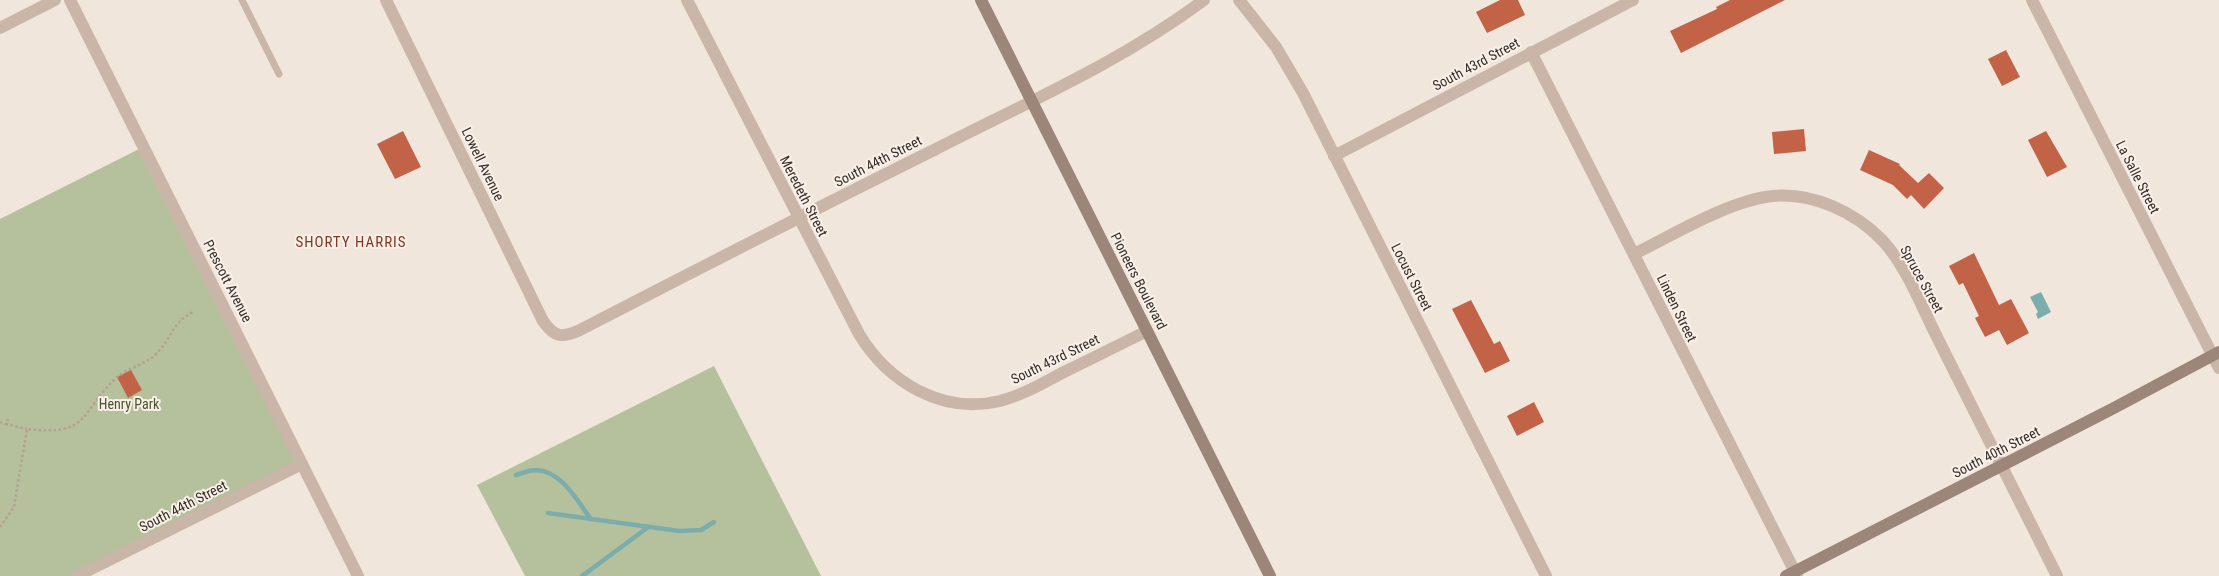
<svg xmlns="http://www.w3.org/2000/svg" width="2219" height="576" font-family="'Roboto Condensed',sans-serif">
<style>
.green{fill:#b5c09c}
.water{fill:#7badad}
.lines{fill:none;stroke-linecap:round;stroke-linejoin:round}
.stream{stroke:#7badad;stroke-width:4.5}
.building{fill:#c26348}
.path{stroke:#b5a092;stroke-width:2.5;stroke-dasharray:2.5 2.5;stroke-linecap:butt}
.service{stroke:#c9b6a8;stroke-width:7}
.minor{stroke:#c9b6a8;stroke-width:12}
.secondary{stroke:#9c8579;stroke-width:12}
.labels{text-anchor:middle;dominant-baseline:central;stroke-width:4;stroke-linejoin:round;paint-order:stroke}
.street-label{font-size:14px;fill:#362c28;stroke:#f9f1e8}
.park-label{font-size:14px;fill:#46532c;stroke:#f9f1e8}
.neighbourhood-label{font-size:15px;letter-spacing:1px;fill:#823723;stroke:#f9f1e8}
</style>
<rect width="100%" height="100%" fill="#f1e6db"/>
<g class="green">
<path d="M143,147L302,464L77,576H0V219Z"/>
<path d="M714,366L821,576H525L477,485Z"/>
</g>
<path class="water" d="M2041,292L2051,312L2038,319L2036,314L2038,312L2030,297Z"/>
<g class="lines">
<g class="stream">
<path d="M516,475C523,473 529,470 536,470C562,471 577,501 591,519"/>
<path d="M548,513L679,531L701,530L714,522"/>
<path d="M582,576L647,528"/>
</g>
</g>
<g class="building">
<path d="M1500,0H1518L1525,15L1487,33L1476,12Z"/>
<path d="M1730,0H1785L1681,53L1670,31L1717,9L1716,7Z"/>
<path d="M2006,50L2020,77L2002,86L1988,59Z"/>
<path d="M1804,129L1806,151L1774,154L1772,132Z"/>
<path d="M403,131L421,167L395,179L377,144Z"/>
<path d="M2046,131L2067,167L2047,177L2028,140Z"/>
<path d="M1869,150L1900,164L1899,165L1918,183L1929,173L1944,188L1924,209L1911,195L1907,199L1893,185L1860,170Z"/>
<path d="M1974,253L1999,305L2011,299L2029,333L2007,345L1999,330L1985,337L1975,318L1979,316L1963,283L1959,285L1949,266Z"/>
<path d="M1471,300L1494,344L1500,341L1510,361L1485,373L1452,309Z"/>
<path d="M131,370L142,390L128,398L117,377Z"/>
<path d="M1534,402L1544,422L1517,436L1507,416Z"/>
</g>
<g class="lines">
<g class="path">
<path d="M8,419L6,424L27,429"/>
<path d="M0,422L6,424"/>
<path d="M0,527L14,507L27,429C91,436 78,414 116,378C127,368 144,365 155,355C172,340 169,325 193,312"/>
</g>
<path class="service" d="M242,0L279,74"/>
<g class="minor">
<path d="M70,0L358,576"/>
<path d="M386,0L543,321C555,338 562,338 580,330C698,269 815,209 934,150C1026,103 1121,62 1204,0"/>
<path d="M687,0L859,334C888,382 942,415 1000,401C1022,395 1042,384 1062,373C1091,359 1119,345 1147,331"/>
<path d="M1239,0L1276,47L1303,93L1546,576"/>
<path d="M2032,0L2219,368"/>
<path d="M0,28L55,0"/>
<path d="M1531,52L1797,576"/>
<path d="M1334,156L1633,0"/>
<path d="M1634,254C1673,235 1730,200 1773,196C1812,192 1855,212 1882,240C1906,265 1922,308 1938,339C1978,418 2018,497 2057,576"/>
<path d="M77,576L302,464"/>
</g>
<g class="secondary">
<path d="M981,0L1270,576"/>
<path d="M1786,576L2112,409L2219,352"/>
</g>
</g>
<g class="labels">
<g class="street-label">
<text transform="translate(1476 64) rotate(-28)">South 43rd Street</text>
<text transform="translate(878 161) rotate(-27)">South 44th Street</text>
<text transform="translate(483 164) rotate(64)">Lowell Avenue</text>
<text transform="translate(2138 177) rotate(63)">La Salle Street</text>
<text transform="translate(804 196) rotate(63)">Meredeth Street</text>
<text transform="translate(1412 277) rotate(63)">Locust Street</text>
<text transform="translate(1922 279) rotate(61)">Spruce Street</text>
<text transform="translate(228 281) rotate(63)">Prescott Avenue</text>
<text transform="translate(1139 281) rotate(63)">Pioneers Boulevard</text>
<text transform="translate(1677 308) rotate(64)">Linden Street</text>
<text transform="translate(1055 359) rotate(-26)">South 43rd Street</text>
<text transform="translate(1996 452) rotate(-27)">South 40th Street</text>
<text transform="translate(183 506) rotate(-27)">South 44th Street</text>
</g>
<g class="park-label">
<text x="129" y="404">Henry Park</text>
</g>
<g class="neighbourhood-label">
<text x="351" y="242">SHORTY HARRIS</text>
</g>
</g>
</svg>
